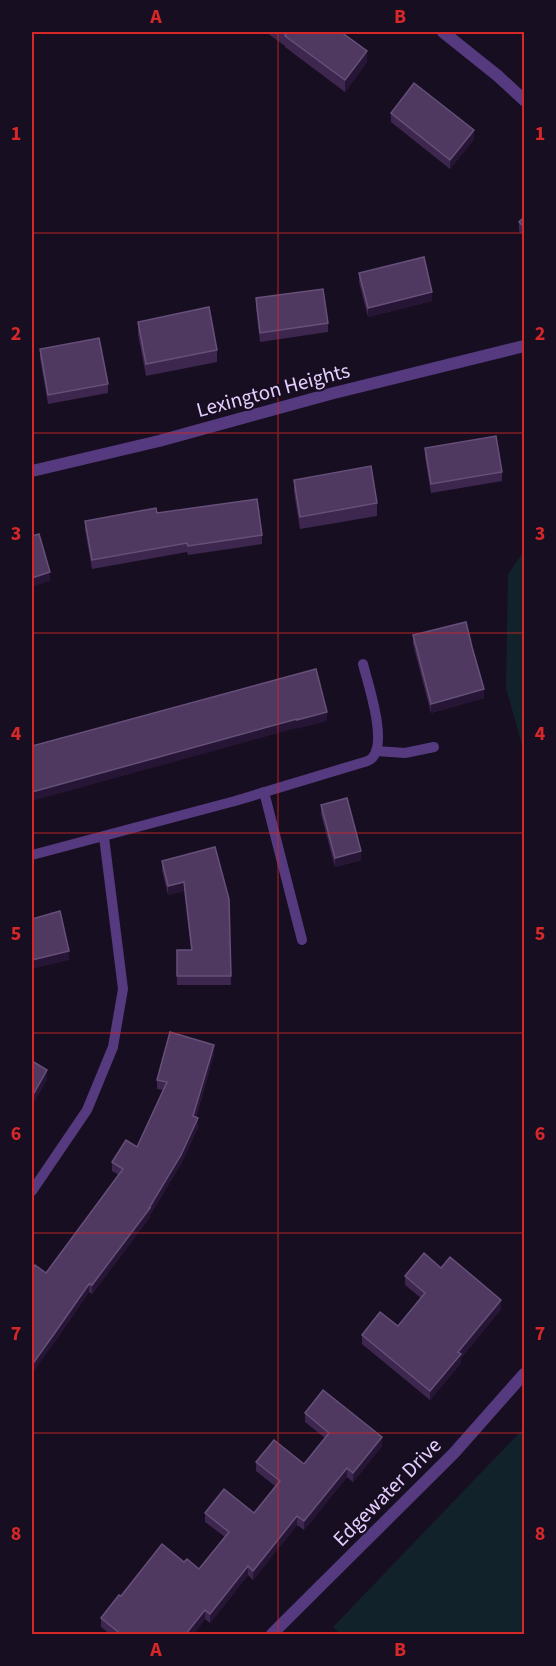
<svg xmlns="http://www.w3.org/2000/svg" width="556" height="1666" font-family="'Source Sans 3',sans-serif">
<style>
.green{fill:#11222a}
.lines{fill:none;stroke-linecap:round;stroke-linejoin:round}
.service{stroke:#563a7f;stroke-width:10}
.minor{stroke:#563a7f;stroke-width:12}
.wall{fill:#3d274e}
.shaded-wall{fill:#261534}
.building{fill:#4f3961;stroke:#66507a;stroke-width:1.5}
.grid{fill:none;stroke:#d62828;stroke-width:1.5;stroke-opacity:0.55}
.labels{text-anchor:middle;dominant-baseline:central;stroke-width:4.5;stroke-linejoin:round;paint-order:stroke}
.street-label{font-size:21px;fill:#e5cffe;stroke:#180e21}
.neatline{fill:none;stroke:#d62828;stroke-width:2}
.grid-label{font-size:20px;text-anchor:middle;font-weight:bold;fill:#d62828}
</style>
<rect width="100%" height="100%" fill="#180e21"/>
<g class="green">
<path d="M524,551V752L506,688L508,574Z"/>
<path d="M524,1428V1634H340L333,1627Z"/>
</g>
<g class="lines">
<g class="service">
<path d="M376,751L405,753L434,747"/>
<path d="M264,792L302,940"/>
<path d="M32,855L235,801L361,763C365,762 371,760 373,757C387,740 368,684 363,664"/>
<path d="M32,1191L87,1110L113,1047L123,989L104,837"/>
</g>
<g class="minor">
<path d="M443,32L498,76L524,100"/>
<path d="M32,471L159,441L330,394L524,346"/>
<path d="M272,1634L454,1453L524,1374"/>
</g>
</g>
<g class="wall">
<path d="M266,32H341L367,62L345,92L285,47V46Z"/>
<path d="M391,113L474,139L450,169L391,122Z"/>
<path d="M525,216V237L519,231V222Z"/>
<path d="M359,273L432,301L368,317L359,282Z"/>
<path d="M256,298L328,323V332L260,342L256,307Z"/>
<path d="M138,322L217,350V362L146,376L138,334Z"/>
<path d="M40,349L108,384V393L48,404L40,358Z"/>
<path d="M425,448L502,472V481L431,493L425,457Z"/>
<path d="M294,480L377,503V516L300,529L294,492Z"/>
<path d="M157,513L262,535V544L188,555L187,552L92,569L85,530V521Z"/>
<path d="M413,635L484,698L431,713L413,644Z"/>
<path d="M321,805L361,860L335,867L321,814Z"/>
<path d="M162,861L229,899L231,985H177V950H191L184,891L168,895L162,870Z"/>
<path d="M214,1054L196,1117L198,1127L181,1164L150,1215V1217L92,1294L89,1292L54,1343L46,1273L119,1175L112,1171V1162L137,1147L163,1090L157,1089V1080Z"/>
<path d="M32,1061L47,1079L34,1102L32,1101Z"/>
<path d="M441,1268L501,1309L461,1358V1363L430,1400L362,1344V1335L398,1326L421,1298L405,1285V1276Z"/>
<path d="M305,1413L382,1446L353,1482L347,1477L304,1530L297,1525L253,1580L248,1575L210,1623L205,1619L193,1635H111L101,1627V1618L121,1596L184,1562L199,1569L225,1537L205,1522V1513H254L275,1486L256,1471V1462L304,1464L325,1438L305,1422Z"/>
</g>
<g class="shaded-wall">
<path d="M367,51V62L345,92V80Z"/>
<path d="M474,130V139L450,169V160Z"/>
<path d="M432,292V301L368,317V308Z"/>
<path d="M50,572V581L32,587V578Z"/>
<path d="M484,689V698L431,713V704Z"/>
<path d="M327,712V721L297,729V720Z"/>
<path d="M297,719V728L32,801V792Z"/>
<path d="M361,851V860L335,867V858Z"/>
<path d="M184,882V891L168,895V886Z"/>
<path d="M69,951V960L32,969V960Z"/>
<path d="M214,1045V1054L193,1125V1116Z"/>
<path d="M47,1070V1079L34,1102V1093Z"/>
<path d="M198,1118V1127L181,1164L150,1215V1217L92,1294V1285L149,1208Z"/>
<path d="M89,1284V1292L54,1343L32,1374V1365Z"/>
<path d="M501,1300V1309L461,1358V1363L430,1400V1391L458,1352Z"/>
<path d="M382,1437V1446L353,1482V1473Z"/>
<path d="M347,1468V1477L304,1530V1521Z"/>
<path d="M297,1516V1525L253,1580V1571Z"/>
<path d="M248,1566V1575L210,1623V1614Z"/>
<path d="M205,1610V1619L193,1635H185Z"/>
</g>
<g class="building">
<path d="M282,32H341L367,51L345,80L285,36L286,35Z"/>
<path d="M414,83L474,130L450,160L391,113Z"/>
<path d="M525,216V228L519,222Z"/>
<path d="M424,257L432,292L368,308L359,273Z"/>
<path d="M323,289L328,323L260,333L256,298Z"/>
<path d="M209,307L217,350L146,364L138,322Z"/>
<path d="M99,338L108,384L48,395L40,349Z"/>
<path d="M496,436L502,472L431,484L425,448Z"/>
<path d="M371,466L377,503L300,517L294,480Z"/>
<path d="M257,499L262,535L188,546L187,543L92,560L85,521L156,508L157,513Z"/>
<path d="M39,534L50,572L32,578V536Z"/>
<path d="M466,622L472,647L484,689L431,704L413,635Z"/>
<path d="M316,669L327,712L297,720V719L32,792V746Z"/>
<path d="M347,798L361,851L335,858L321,805Z"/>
<path d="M215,847L229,899L231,976H177V950H192L184,882L168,886L162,861Z"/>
<path d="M60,911L69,951L32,960V919Z"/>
<path d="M170,1032L214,1045L193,1116L198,1118L181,1155L149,1208H150L92,1285L89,1284L54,1334L32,1365V1270L35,1265L46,1273L123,1169L112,1162L126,1140L137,1147L167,1082L157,1080Z"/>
<path d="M32,1061L47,1070L34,1093L32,1092Z"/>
<path d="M424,1253L441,1268L450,1257L501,1300L458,1352L461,1354L430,1391L362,1335L380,1312L398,1326L425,1293L405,1276Z"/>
<path d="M323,1390L382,1437L353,1473L347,1468L304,1521L297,1516L253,1571L248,1566L210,1614L205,1610L185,1635H122L101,1618L119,1595L121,1596L162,1544L184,1562L187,1559L199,1569L229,1532L205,1513L224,1489L254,1513L280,1481L256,1462L274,1440L304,1464L329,1433L305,1413Z"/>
</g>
<path class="grid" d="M278,32V1634M32,233H524M32,433H524M32,633H524M32,833H524M32,1033H524M32,1233H524M32,1433H524"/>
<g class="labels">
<g class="street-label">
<text transform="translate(273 390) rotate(-15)">Lexington Heights</text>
<text transform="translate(387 1492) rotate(-45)">Edgewater Drive</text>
</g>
</g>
<rect width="556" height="1666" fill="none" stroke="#180e21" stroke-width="66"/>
<rect x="33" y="33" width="490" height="1600" class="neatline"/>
<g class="grid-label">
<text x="156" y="23">A</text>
<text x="400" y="23">B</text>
<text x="16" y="140">1</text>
<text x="540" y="140">1</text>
<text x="16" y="340">2</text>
<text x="540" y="340">2</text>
<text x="16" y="540">3</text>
<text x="540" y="540">3</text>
<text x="16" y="740">4</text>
<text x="540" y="740">4</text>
<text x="16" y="940">5</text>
<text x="540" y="940">5</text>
<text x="16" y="1140">6</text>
<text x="540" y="1140">6</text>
<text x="16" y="1340">7</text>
<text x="540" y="1340">7</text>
<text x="16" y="1540">8</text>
<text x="540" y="1540">8</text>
<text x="156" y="1656">A</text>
<text x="400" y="1656">B</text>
</g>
</svg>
